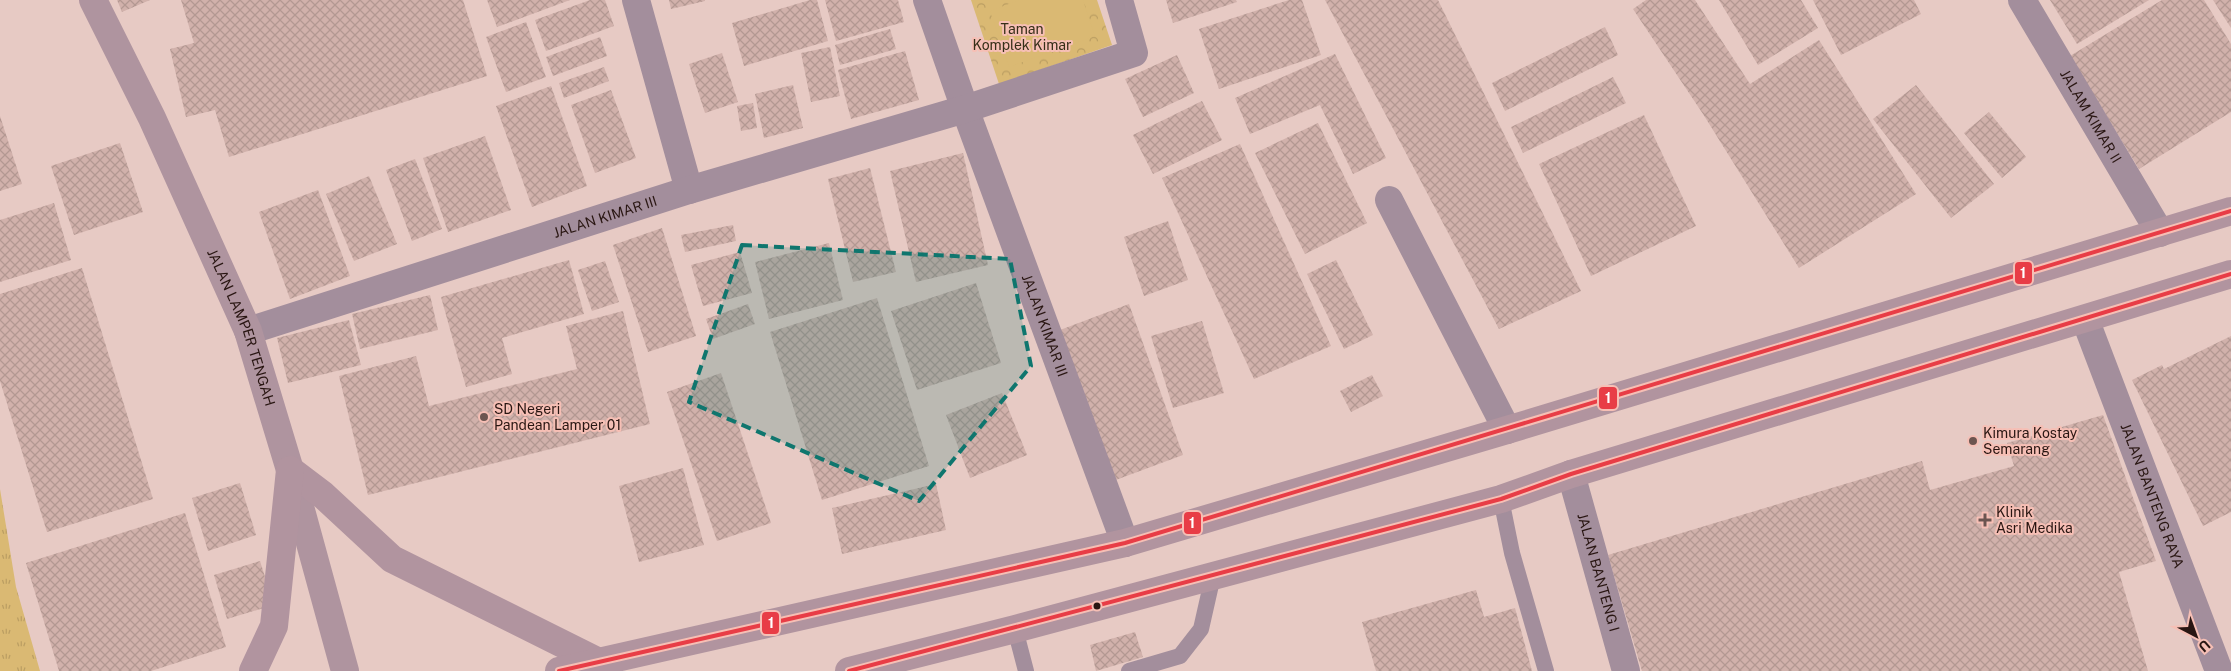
<svg xmlns="http://www.w3.org/2000/svg" width="2231" height="671" font-family="'Public Sans',sans-serif">
<style>
.grass{fill:url(#grass-tufts)}
.park{fill:url(#park-crowns)}
.pitch{fill:#dab973}
.building{fill:url(#building-cross-hatch)}
.lines{fill:none;stroke-linecap:round;stroke-linejoin:round}
.lane{stroke:#a38e9c;stroke-width:16}
.street{stroke:#a38e9c;stroke-width:28}
.secondary{stroke:#af949f;stroke-width:28}
.primary{stroke:#b1949f;stroke-width:28}
.bus-1-casing{stroke:#f6bfb5;stroke-width:8}
.bus-1{stroke:#e83d46;stroke-width:4}
.marked{fill:#0f766e;fill-opacity:0.2;stroke:#0f766e;stroke-width:4;stroke-dasharray:10 6;stroke-linejoin:round}
.poi-dot{fill:#6c5550;stroke:#f6bfb5;stroke-width:2}
.bus-dot{fill:#291612;stroke:#f6bfb5;stroke-width:2}
.labels{text-anchor:middle;dominant-baseline:central;stroke-width:4;stroke-linejoin:round;paint-order:stroke}
.park-label{font-size:14px;fill:#362f18;stroke:#f6bfb5}
.street-label{font-size:14px;fill:#291612;stroke:#f6bfb5}
.poi-label{font-size:14px;fill:#291612;stroke:#f6bfb5;text-anchor:start}
.line-badge{stroke:#f6bfb5;stroke-width:2}
.badge-label{font-size:14px;text-anchor:middle;font-weight:bold;fill:#fff}
</style>
<defs>
<pattern id="grass-tufts" width="24" height="20" patternUnits="userSpaceOnUse" patternTransform="scale(1.25)"><rect width="24" height="20" fill="#dab973"/><path d="M3 7l-1-3M5 7V3M7 7l1-3M15 17l-1-3M17 17v-4M19 17l1-3" fill="none" stroke="#bb9e62"/></pattern>
<pattern id="park-crowns" width="20" height="18" patternUnits="userSpaceOnUse" patternTransform="scale(1.25)"><rect width="20" height="18" fill="#dab973"/><path d="M2 6a3 3 0 1 1 6 0M12 15a3 3 0 1 1 6 0" fill="none" stroke="#bb9e62"/></pattern>
<pattern id="building-cross-hatch" width="8" height="8" patternUnits="userSpaceOnUse" patternTransform="scale(1.25)"><rect width="8" height="8" fill="#d1b1ab"/><path d="M0 0l8 8M0 8l8-8" fill="none" stroke="#b39892"/></pattern>
</defs>
<rect width="100%" height="100%" fill="#e7cac4"/>
<path class="grass" d="M0,489L16,587L40,671H0Z"/>
<path class="park" d="M971,0H1097L1112,45L999,84Z"/>
<path class="pitch" d="M1019,0H1083L1095,36L1009,67L990,11Z"/>
<g class="building">
<path d="M117,0H150L122,12Z"/>
<path d="M181,0H463L487,76L229,157L215,110L186,117L170,49L194,43Z"/>
<path d="M487,0H570L497,27Z"/>
<path d="M590,0H605L614,26L546,51L535,20Z"/>
<path d="M669,0H705V1L671,9Z"/>
<path d="M810,0H817L828,41L744,66L732,23Z"/>
<path d="M825,0H898L904,22L836,41Z"/>
<path d="M1166,0H1236L1237,2L1173,23Z"/>
<path d="M1289,0H1302L1321,55L1219,89L1199,29Z"/>
<path d="M1325,0H1438L1581,291L1499,329Z"/>
<path d="M1646,0H1695L1750,84L1819,40L1916,194L1799,268L1703,114L1633,9Z"/>
<path d="M1719,0H1801L1818,28L1758,65Z"/>
<path d="M1813,0H1914L1921,14L1841,55Z"/>
<path d="M2050,0H2149L2077,44Z"/>
<path d="M2162,0H2204L2231,44V112L2139,169L2070,56Z"/>
<path d="M2213,0H2231V28Z"/>
<path d="M526,22L546,77L506,92L486,37Z"/>
<path d="M1605,27L1618,55L1505,111L1492,83Z"/>
<path d="M890,29L896,49L840,65L835,45Z"/>
<path d="M600,37L607,56L553,76L546,57Z"/>
<path d="M830,47L840,96L811,102L801,53Z"/>
<path d="M905,51L919,100L851,119L838,70Z"/>
<path d="M722,53L738,102L705,113L689,64Z"/>
<path d="M1335,54L1386,158L1353,174L1320,105L1250,134L1235,98Z"/>
<path d="M1177,55L1194,93L1143,117L1125,79Z"/>
<path d="M604,67L609,81L564,98L559,83Z"/>
<path d="M1613,77L1626,103L1523,153L1511,127Z"/>
<path d="M793,85L803,128L764,138L755,94Z"/>
<path d="M1916,85L1994,184L1951,218L1873,119Z"/>
<path d="M551,86L587,186L532,207L496,106Z"/>
<path d="M611,90L636,158L595,173L571,105Z"/>
<path d="M1202,101L1222,140L1153,174L1133,135Z"/>
<path d="M753,103L757,128L741,131L737,106Z"/>
<path d="M1989,112L2026,157L2002,178L1964,133Z"/>
<path d="M1644,115L1696,226L1591,276L1539,164Z"/>
<path d="M0,116L22,184L0,191Z"/>
<path d="M1318,123L1367,223L1305,254L1255,153Z"/>
<path d="M485,136L511,210L448,232L423,158Z"/>
<path d="M120,143L143,212L74,235L51,166Z"/>
<path d="M1240,144L1331,346L1254,379L1162,178Z"/>
<path d="M963,153L988,265L916,282L890,171Z"/>
<path d="M415,159L442,229L412,241L386,170Z"/>
<path d="M870,168L896,272L853,282L828,179Z"/>
<path d="M369,176L397,244L354,261L326,194Z"/>
<path d="M318,190L350,276L290,299L259,212Z"/>
<path d="M54,203L71,260L0,282V220Z"/>
<path d="M1168,221L1188,280L1144,296L1124,237Z"/>
<path d="M733,225L736,241L685,252L681,235Z"/>
<path d="M662,228L696,336L648,352L613,245Z"/>
<path d="M829,243L843,300L769,319L755,262Z"/>
<path d="M740,252L752,293L703,306L691,265Z"/>
<path d="M569,260L584,314L502,338L512,374L466,387L441,297Z"/>
<path d="M1336,260L1373,335L1344,349L1307,274Z"/>
<path d="M605,261L619,302L592,311L578,270Z"/>
<path d="M82,268L153,499L47,532L0,381V294Z"/>
<path d="M976,283L1001,363L917,390L891,311Z"/>
<path d="M430,295L438,330L360,349L352,314Z"/>
<path d="M877,298L929,466L822,500L770,332Z"/>
<path d="M748,304L755,324L713,339L706,319Z"/>
<path d="M1129,304L1183,455L1113,481L1060,330Z"/>
<path d="M623,311L650,424L368,495L339,376L416,356L429,406L577,369L566,326Z"/>
<path d="M349,320L361,365L288,383L277,338Z"/>
<path d="M1202,321L1224,393L1173,408L1151,336Z"/>
<path d="M2231,336V512L2203,526L2132,380L2162,365L2164,369Z"/>
<path d="M721,373L771,523L717,541L667,392Z"/>
<path d="M1372,375L1383,396L1351,412L1340,391Z"/>
<path d="M1002,393L1027,455L970,478L946,415Z"/>
<path d="M2103,415L2156,561L2119,572L2148,671H1642L1608,555L1922,461L1930,490L2014,466L2007,443Z"/>
<path d="M683,468L704,545L639,562L619,486Z"/>
<path d="M240,483L256,535L208,551L192,498Z"/>
<path d="M936,484L946,530L842,554L832,508Z"/>
<path d="M185,513L226,647L151,671H59L26,563Z"/>
<path d="M260,561L274,605L227,619L214,575Z"/>
<path d="M1476,590L1484,617L1515,608L1532,671H1376L1362,622Z"/>
<path d="M1135,632L1143,657L1096,671L1090,645Z"/>
</g>
<g class="lines">
<g class="lane">
<path d="M1501,499L1512,553L1546,671"/>
<path d="M1015,629L1026,671"/>
<path d="M1129,671L1180,656L1201,629L1213,576"/>
</g>
<g class="street">
<path d="M636,0L689,190"/>
<path id="s1" d="M927,0L965,109L1125,543"/>
<path id="s2" d="M2022,0L2160,233"/>
<path d="M1389,200L1507,430"/>
<path id="s3" d="M2085,319L2219,671"/>
<path id="s4" d="M248,331L689,190L965,109L1134,53L1119,0"/>
<path id="s5" d="M1571,474L1626,671"/>
</g>
<path class="secondary" id="s6" d="M93,0L152,118L248,331L290,470L345,671"/>
<g class="primary">
<path d="M290,470L323,495L392,559L601,663"/>
<path d="M253,671L274,626L290,470"/>
<path d="M559,671L1125,543L1507,430L2231,211"/>
<path d="M849,671L1015,629L1501,499L1571,474L2231,274"/>
</g>
<g class="bus-1-casing">
<g id="bus-1">
<path d="M559,671L1125,543L2231,211"/>
<path d="M849,671L1501,499L1571,474L2231,274"/>
</g>
</g>
<use href="#bus-1" class="bus-1"/>
</g>
<path class="marked" d="M742,245L1010,259L1031,366L919,501L689,402Z"/>
<g class="poi-dot">
<circle cx="484" cy="417" r="5"/>
<circle cx="1973" cy="441" r="5"/>
<path d="M1982.5 512.5h5v5h5v5h-5v5h-5v-5h-5v-5h5z"/>
</g>
<circle class="bus-dot" cx="1097" cy="606" r="4.5"/>
<g class="labels">
<g class="park-label">
<text x="1022" y="29">Taman<tspan x="1022" dy="16">Komplek Kimar</tspan></text>
</g>
<g class="street-label">
<text stroke="none"><textPath href="#s2" startOffset="135">JALAM KIMAR II</textPath></text>
<text stroke="none"><textPath href="#s4" startOffset="375">JALAN KIMAR III</textPath></text>
<text stroke="none"><textPath href="#s1" startOffset="346">JALAN KIMAR III</textPath></text>
<text stroke="none"><textPath href="#s6" startOffset="360">JALAN LAMPER TENGAH</textPath></text>
<text stroke="none"><textPath href="#s3" startOffset="189">JALAN BANTENG RAYA</textPath></text>
<text stroke="none"><textPath href="#s5" startOffset="102">JALAN BANTENG I</textPath></text>
</g>
<g class="poi-label">
<text x="494" y="409">SD Negeri<tspan x="494" dy="16">Pandean Lamper 01</tspan></text>
<text x="1983" y="433">Kimura Kostay<tspan x="1983" dy="16">Semarang</tspan></text>
<text x="1996" y="512">Klinik<tspan x="1996" dy="16">Asri Medika</tspan></text>
</g>
</g>
<g class="line-badge">
<rect x="2014" y="261" width="19" height="24" rx="5" fill="#e83d46"/>
<rect x="1598" y="386" width="20" height="24" rx="5" fill="#e83d46"/>
<rect x="1183" y="511" width="19" height="24" rx="5" fill="#e83d46"/>
<rect x="761" y="611" width="19" height="24" rx="5" fill="#e83d46"/>
</g>
<g class="badge-label">
<text x="2023" y="278">1</text>
<text x="1608" y="403">1</text>
<text x="1192" y="528">1</text>
<text x="771" y="628">1</text>
</g>
<g transform="translate(2196 636) rotate(139)" stroke="#f6bfb5" stroke-width="4" paint-order="stroke">
<path d="M0-4L9 19L0 12L-9 19Z" fill="#291612"/>
<text y="-8" font-size="14" font-weight="bold" text-anchor="middle" fill="#291612">U</text>
</g>
</svg>
